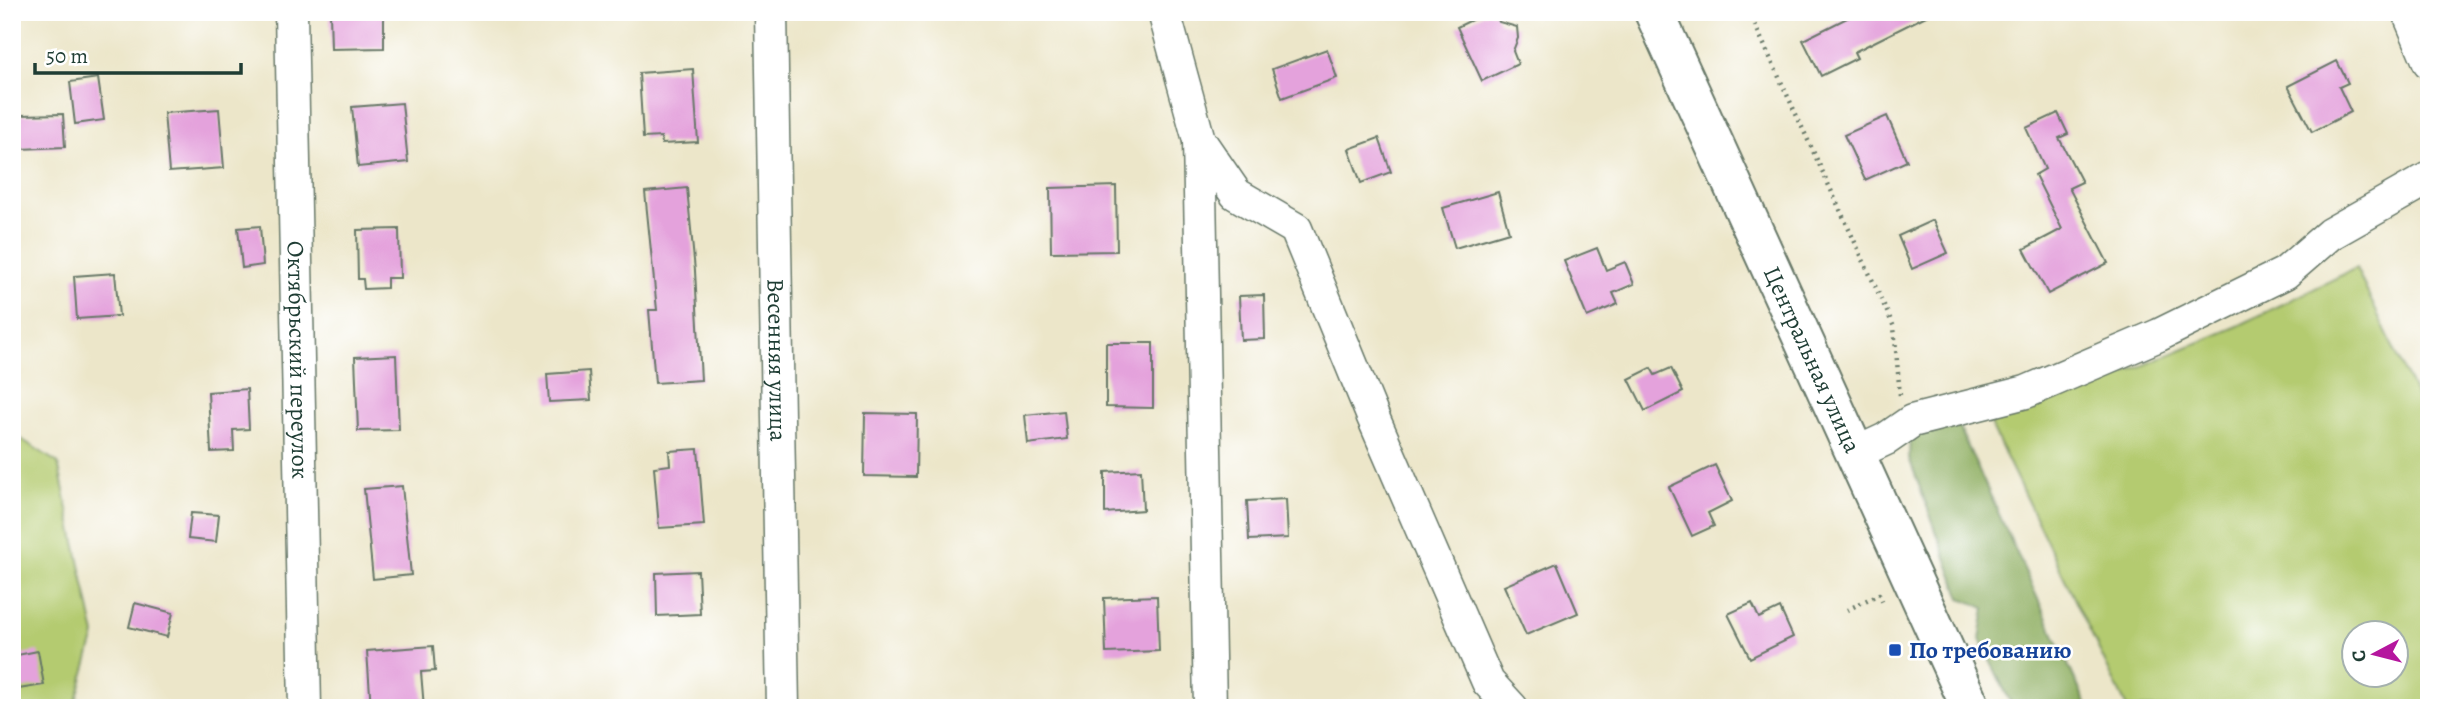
<svg xmlns="http://www.w3.org/2000/svg" width="2441" height="720" font-family="Alegreya,serif">
<style>
.green{fill:#b4cb70;stroke:#6a8452;stroke-width:2;fill-rule:evenodd}
.forest{fill:#8faf62;stroke:#57764b;stroke-width:2}
.building{fill:#e4a2dc}
.lines{fill:none;stroke-linecap:round;stroke-linejoin:round}
.minor-casing{stroke:#677868;stroke-width:35}
.major-casing{stroke:#677868;stroke-width:42}
.path{stroke:#677868;stroke-width:4.5;stroke-dasharray:2 5;stroke-linecap:butt}
.minor{stroke:#fff;stroke-width:32}
.major{stroke:#fff;stroke-width:38}
.transit-dot{fill:#1a4fb4;stroke:#fff;stroke-width:2.5}
.labels{text-anchor:middle;dominant-baseline:central;stroke-width:5;stroke-linejoin:round;paint-order:stroke}
.street-label{font-size:24px;fill:#1f3d34;stroke:#fff}
.transit-label{font-size:24px;font-weight:bold;fill:#164399;stroke:#fff;text-anchor:start}
</style>
<rect width="100%" height="100%" fill="#fff"/>
<filter id="ink" filterUnits="userSpaceOnUse"><feTurbulence type="fractalNoise" baseFrequency=".0143" numOctaves="2"/><feDisplacementMap in="SourceGraphic" scale="14" xChannelSelector="R" yChannelSelector="G"/><feConvolveMatrix kernelMatrix="1 2 1 2 8 2 1 2 1" color-interpolation-filters="sRGB"/></filter>
<filter id="wash" filterUnits="userSpaceOnUse"><feTurbulence type="fractalNoise" baseFrequency=".00686" numOctaves="4" result="noise"/><feDisplacementMap in="SourceGraphic" scale="28" xChannelSelector="R" yChannelSelector="G"/><feGaussianBlur stdDeviation="1.57" result="paint"/><feColorMatrix in="noise" values="0 0 0 0 0 0 0 0 0 0 0 0 0 0 0 0 0 1.4 0 .05"/><feComposite in="paint" operator="in"/></filter>
<g filter="url(#wash)">
<rect width="100%" height="100%" fill="#ece6c9"/>
<g class="green">
<path d="M2356,268L2429,424V708H2127L1985,413L2075,394L2238,326ZM2354,632H2396V674H2354Z"/>
<path d="M12,433L58,463L95,635L74,708H12Z"/>
</g>
<path class="forest" d="M1957,423L2088,708H2013L1980,639L1985,608L1961,598L1909,458L1910,433Z"/>
<g id="blocks">
<g class="building">
<path d="M330,12H384V48L331,49Z"/>
<path d="M1488,12H1495L1499,22L1517,27L1518,38L1513,51L1518,64L1482,81L1457,27Z"/>
<path d="M1859,12H1934L1854,52L1857,58L1821,76L1803,40Z"/>
<path d="M1327,49L1337,78L1282,98L1272,69Z"/>
<path d="M2337,61L2348,83L2339,87L2351,112L2312,132L2288,86Z"/>
<path d="M693,69L698,142L662,144L661,137L643,138L639,73Z"/>
<path d="M98,78L104,120L75,124L70,82Z"/>
<path d="M402,103L408,162L358,167L352,107Z"/>
<path d="M219,109L224,168L169,172L164,113Z"/>
<path d="M2058,113L2068,134L2059,138L2082,182L2069,188L2108,263L2048,294L2024,249L2062,229L2035,175L2045,169L2026,128Z"/>
<path d="M63,114L65,147L21,149L20,115Z"/>
<path d="M1887,116L1907,161L1865,180L1844,135Z"/>
<path d="M1379,138L1391,172L1361,183L1349,149Z"/>
<path d="M1116,186L1117,251L1051,252L1050,188Z"/>
<path d="M687,188L695,271L701,380L655,383L649,310H657L645,192Z"/>
<path d="M1498,192L1509,232L1455,248L1443,208Z"/>
<path d="M1933,220L1948,253L1912,269L1898,236Z"/>
<path d="M260,226L263,265L242,268L238,228Z"/>
<path d="M399,229L400,278H387V288L364,289L363,279H358L357,230Z"/>
<path d="M1597,248L1606,270L1625,262L1634,284L1613,293L1618,304L1587,317L1564,261Z"/>
<path d="M115,273L119,316L77,319L74,276Z"/>
<path d="M1264,295L1265,339L1241,340L1239,296Z"/>
<path d="M1106,343H1153V408L1106,407Z"/>
<path d="M396,355L399,430L358,431L355,357Z"/>
<path d="M1651,368L1655,375L1671,368L1683,392L1645,411L1629,379Z"/>
<path d="M589,371L591,400L549,402L547,374Z"/>
<path d="M247,389L249,429L233,430L234,451L211,452L208,392Z"/>
<path d="M1064,411L1067,439L1028,444L1025,415Z"/>
<path d="M865,413L917,414L916,477L864,476Z"/>
<path d="M698,449L704,525L659,528L654,467L670,465L669,451Z"/>
<path d="M1715,465L1732,501L1708,513L1714,526L1692,536L1669,487Z"/>
<path d="M1141,470L1143,510L1105,513V472Z"/>
<path d="M402,486L411,575L373,579L364,489Z"/>
<path d="M1286,499L1288,538L1249,540L1247,501Z"/>
<path d="M191,513L219,515L216,542L188,539Z"/>
<path d="M1557,563L1578,613L1526,635L1504,586Z"/>
<path d="M698,571L700,614L657,616L656,573Z"/>
<path d="M1157,596L1159,651L1106,653L1104,598Z"/>
<path d="M135,603L173,613L167,637L129,627Z"/>
<path d="M1752,603L1759,618L1780,608L1793,637L1750,658L1728,614Z"/>
<path d="M433,646L435,671L421,672L424,708H371L367,651Z"/>
<path d="M38,651L44,685L12,690V656Z"/>
</g>
</g>
</g>
<g filter="url(#ink)">
<use href="#blocks" fill-opacity="0" stroke="#677868" stroke-width="2"/>
<g class="lines">
<g class="minor-casing">
<g id="minor">
<path id="s1" d="M291,12L305,708"/>
<path id="s2" d="M771,12L783,708"/>
<path d="M1164,12L1199,140L1236,194L1296,229L1373,417L1488,682L1512,708"/>
<path d="M2408,12L2429,62"/>
<path d="M1199,140L1210,708"/>
<path d="M1854,454L1886,439L1912,421L2026,392L2159,335L2285,273L2330,234L2429,178"/>
</g>
</g>
<g class="major-casing">
<g id="major">
<path id="s3" d="M1654,12L1971,708"/>
</g>
</g>
<g class="path">
<path d="M1749,12L1894,327L1900,396"/>
<path d="M1847,610L1879,594L1884,605"/>
</g>
<use href="#minor" class="minor"/>
<use href="#major" class="major"/>
</g>
</g>
<rect class="transit-dot" x="1888" y="643" width="14" height="14" rx="3.5"/>
<g class="labels">
<g class="street-label">
<text stroke="none"><textPath href="#s1" startOffset="348">Октябрьский переулок</textPath></text>
<text stroke="none"><textPath href="#s2" startOffset="348">Весенняя улица</textPath></text>
<text stroke="none"><textPath href="#s3" startOffset="382">Центральная улица</textPath></text>
</g>
<g class="transit-label">
<text x="1909" y="650">По требованию</text>
</g>
</g>
<rect width="2441" height="720" fill="none" stroke="#fff" stroke-width="42"/>
<g transform="translate(2375 654) rotate(263)"><circle r="33" fill="#ffffff" stroke="#a5b1ae" stroke-width="2"/>
<path d="M0-5L12 26L0 18L-12 26Z" fill="#b5179e"/>
<text y="-10" font-size="19" font-weight="bold" text-anchor="middle" fill="#1f3d34">С</text>
</g>
<path d="M35 63v10h206v-10" fill="none" stroke="#1f3d34" stroke-width="3.5"/>
<text x="46" y="63" font-size="21" fill="#1f3d34" stroke="#ffffff" stroke-width="5" paint-order="stroke">50 m</text>
</svg>
